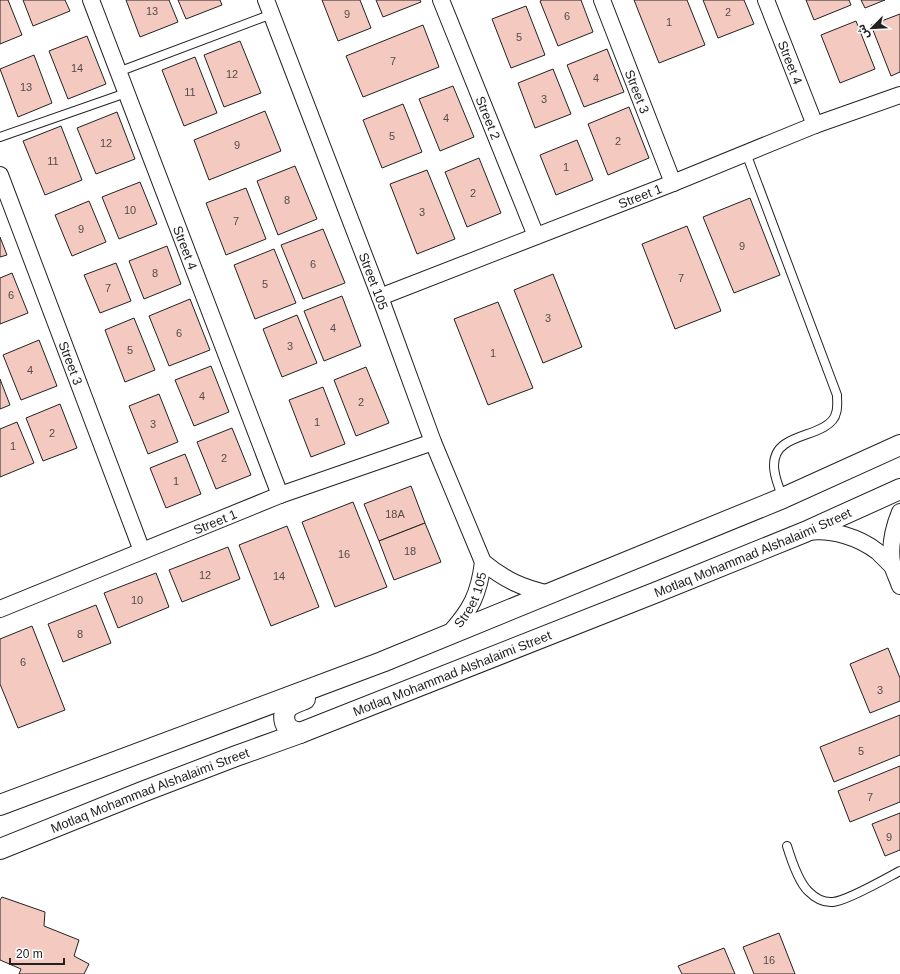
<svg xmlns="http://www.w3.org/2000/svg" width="900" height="974" font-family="Arial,'Noto Sans Arabic',sans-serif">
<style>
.building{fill:#f3c9c0;stroke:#222}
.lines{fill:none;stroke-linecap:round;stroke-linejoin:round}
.service-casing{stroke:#222;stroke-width:10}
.minor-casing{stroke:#222;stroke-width:18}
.tertiary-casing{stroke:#222;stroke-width:22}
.service{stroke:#fff;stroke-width:8}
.minor{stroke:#fff;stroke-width:16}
.tertiary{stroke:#fff;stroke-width:20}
.labels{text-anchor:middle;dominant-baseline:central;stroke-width:3;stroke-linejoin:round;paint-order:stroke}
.number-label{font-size:11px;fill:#564c4a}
.street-label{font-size:13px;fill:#222;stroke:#fff}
</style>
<rect width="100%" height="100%" fill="#fff"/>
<g class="building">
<path d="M0,0H8L22,35L0,44Z"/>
<path d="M23,0H65L70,11L33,26Z"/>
<path d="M126,0H169L178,22L140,37Z"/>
<path d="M178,0H220L222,5L186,19Z"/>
<path d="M322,0H360L371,28L338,41Z"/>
<path d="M376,0H420L421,2L383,17Z"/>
<path d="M542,0H581L593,32L558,46L540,1Z"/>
<path d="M634,0H687L705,45L659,63Z"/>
<path d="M703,0H744L754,24L718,38Z"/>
<path d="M806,0H849L851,5L814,20Z"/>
<path d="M861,0H885L865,8Z"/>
<path d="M526,6L545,55L511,68L492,19Z"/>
<path d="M900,14V72L891,76L871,25Z"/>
<path d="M856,21L875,69L840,83L821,35Z"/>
<path d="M423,25L439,67L363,97L346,56Z"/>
<path d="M87,36L106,84L68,99L49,51Z"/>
<path d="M240,41L261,93L224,107L204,55Z"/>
<path d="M607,49L624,92L584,107L567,65Z"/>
<path d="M34,55L52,103L18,117L0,69Z"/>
<path d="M195,57L217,113L184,126L162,70Z"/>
<path d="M553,69L571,114L535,128L518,83Z"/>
<path d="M453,86L474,137L440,151L419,99Z"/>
<path d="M403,104L422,152L382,168L363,120Z"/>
<path d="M629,107L649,158L608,175L588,124Z"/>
<path d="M265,111L281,151L209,180L194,140Z"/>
<path d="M117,112L135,159L96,174L77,128Z"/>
<path d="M61,126L82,180L45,195L23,141Z"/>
<path d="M577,140L593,180L556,195L540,155Z"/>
<path d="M479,158L501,213L467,227L445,172Z"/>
<path d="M295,166L317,219L278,235L257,181Z"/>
<path d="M427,170L455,239L417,254L390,184Z"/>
<path d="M140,182L157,224L119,239L102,197Z"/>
<path d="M246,188L266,239L226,255L206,203Z"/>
<path d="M750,198L780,275L734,293L703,217Z"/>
<path d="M89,201L106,242L72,256L55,215Z"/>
<path d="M687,226L721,311L675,329L642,244Z"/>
<path d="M323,229L345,283L303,299L281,245Z"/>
<path d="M0,237L7,255L0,257Z"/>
<path d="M167,246L181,284L144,299L129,261Z"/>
<path d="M274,249L296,303L255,319L234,265Z"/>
<path d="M116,263L131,301L100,313L84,275Z"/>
<path d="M12,273L28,313L0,324V278Z"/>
<path d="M553,274L582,347L543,363L514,290Z"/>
<path d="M342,296L361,346L324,361L304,311Z"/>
<path d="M190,299L210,350L169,366L149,316Z"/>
<path d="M498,302L533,388L488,405L454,319Z"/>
<path d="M297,315L317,363L282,377L263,329Z"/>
<path d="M134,318L155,370L125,382L105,330Z"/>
<path d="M39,340L57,386L21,400L3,355Z"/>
<path d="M211,366L229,412L194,426L175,380Z"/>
<path d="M366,367L389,423L356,436L334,380Z"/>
<path d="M0,379L10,405L0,409Z"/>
<path d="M323,387L345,444L311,457L289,400Z"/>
<path d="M159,394L178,442L148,454L129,406Z"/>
<path d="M60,404L77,448L43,461L26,418Z"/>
<path d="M17,422L34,463L0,477V429Z"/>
<path d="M232,428L251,475L216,489L197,442Z"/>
<path d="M185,454L201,494L166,508L150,468Z"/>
<path d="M411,486L425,523L379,541L364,504Z"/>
<path d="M353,502L387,587L335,607L302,522Z"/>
<path d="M425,523L441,562L394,580L379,541Z"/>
<path d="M287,526L319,607L271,626L239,545Z"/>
<path d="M228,547L240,579L182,602L169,570Z"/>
<path d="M156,573L169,607L118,628L104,593Z"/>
<path d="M96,605L111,643L63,662L48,624Z"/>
<path d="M32,626L65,710L18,728L0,684V639Z"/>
<path d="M888,648L900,678V701L870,713L850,664Z"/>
<path d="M900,715V755L834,782L820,747Z"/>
<path d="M900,766V802L850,822L838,791Z"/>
<path d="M900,813V850L885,856L872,824Z"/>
<path d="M2,897L45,912L44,926L79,940L74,956L89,964L84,974H19L21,969L0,960V900Z"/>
<path d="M779,933L795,974H754L743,947Z"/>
<path d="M724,948L735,974H682L678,966Z"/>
</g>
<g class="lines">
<g class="service-casing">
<g id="service">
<path d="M118,72L272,14"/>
<path d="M0,137L126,93"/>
<path d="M746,153L837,395C837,400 838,408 836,413C835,419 829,424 824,427C812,434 797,436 785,444C766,457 776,481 783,498"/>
<path d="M787,846C791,859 799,882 808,891C814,897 823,903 833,902C847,901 885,879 900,871"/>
</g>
</g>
<g class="minor-casing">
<g id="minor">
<path id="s1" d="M91,0L280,495"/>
<path id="s2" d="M266,0L380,297L433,442L483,562C505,580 522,588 550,594"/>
<path id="s3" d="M441,0L536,236"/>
<path id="s4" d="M602,0L673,183"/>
<path id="s5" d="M766,0L815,125"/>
<path id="s6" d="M0,175L142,551"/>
<path id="s7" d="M380,297L673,183L815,125L900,95"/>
<path d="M900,512C893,529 889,550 893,568C895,574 898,580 900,586"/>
<path d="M808,532C832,529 859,537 878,552C883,557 888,562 893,567"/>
<path id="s8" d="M0,609L280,495L433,442"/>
<path id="s9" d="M449,634C471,610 479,594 483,562"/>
</g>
</g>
<g class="tertiary-casing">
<g id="tertiary">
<path d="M300,733C297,732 293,731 291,730C283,725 282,714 288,707C293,703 300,701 305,699"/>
<path d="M0,805L382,662L783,498L900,445"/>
<path id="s10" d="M0,849L142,792L236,756L300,733L657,592L805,532L900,489"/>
</g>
</g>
<use href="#service" class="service"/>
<use href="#minor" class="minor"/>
<use href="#tertiary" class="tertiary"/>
</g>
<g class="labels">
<g class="number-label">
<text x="152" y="11">13</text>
<text x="728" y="12">2</text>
<text x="347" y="14">9</text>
<text x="567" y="16">6</text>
<text x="669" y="22">1</text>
<text x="519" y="37">5</text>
<text x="393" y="61">7</text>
<text x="77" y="68">14</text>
<text x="232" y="74">12</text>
<text x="596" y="78">4</text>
<text x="26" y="87">13</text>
<text x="190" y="92">11</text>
<text x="544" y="99">3</text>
<text x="446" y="118">4</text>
<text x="392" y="136">5</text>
<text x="618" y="141">2</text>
<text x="106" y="143">12</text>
<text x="237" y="145">9</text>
<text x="53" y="161">11</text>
<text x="566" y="167">1</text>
<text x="473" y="193">2</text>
<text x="287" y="200">8</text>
<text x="130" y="210">10</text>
<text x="422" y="212">3</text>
<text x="236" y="221">7</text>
<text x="81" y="229">9</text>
<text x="742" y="246">9</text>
<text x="313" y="264">6</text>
<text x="155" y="273">8</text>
<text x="681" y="278">7</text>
<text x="265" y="284">5</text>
<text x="108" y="288">7</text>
<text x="11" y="295">6</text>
<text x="548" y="318">3</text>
<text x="333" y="328">4</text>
<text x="179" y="333">6</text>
<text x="290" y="346">3</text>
<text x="130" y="350">5</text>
<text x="493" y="353">1</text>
<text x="30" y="370">4</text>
<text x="202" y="396">4</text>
<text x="361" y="402">2</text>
<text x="317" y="422">1</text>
<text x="153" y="424">3</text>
<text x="52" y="433">2</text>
<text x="13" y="446">1</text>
<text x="224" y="458">2</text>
<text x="176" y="481">1</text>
<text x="395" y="514">18A</text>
<text x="410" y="551">18</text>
<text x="344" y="554">16</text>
<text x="205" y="575">12</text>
<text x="279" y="576">14</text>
<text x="137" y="600">10</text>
<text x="80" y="634">8</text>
<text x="23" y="662">6</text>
<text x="880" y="690">3</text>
<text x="861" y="751">5</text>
<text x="870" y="797">7</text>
<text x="889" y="837">9</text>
<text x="769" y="960">16</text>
</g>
<g class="street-label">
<text stroke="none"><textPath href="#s5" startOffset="67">Street 4</textPath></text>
<text stroke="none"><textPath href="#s4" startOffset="98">Street 3</textPath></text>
<text stroke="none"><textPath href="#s3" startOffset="127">Street 2</textPath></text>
<text stroke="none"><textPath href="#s7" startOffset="279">Street 1</textPath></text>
<text stroke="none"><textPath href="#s1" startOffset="265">Street 4</textPath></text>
<text stroke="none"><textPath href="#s2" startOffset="301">Street 105</textPath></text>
<text stroke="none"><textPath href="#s6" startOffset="201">Street 3</textPath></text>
<text stroke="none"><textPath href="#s8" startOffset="232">Street 1</textPath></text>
<text stroke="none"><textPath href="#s10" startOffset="809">Motlaq Mohammad Alshalaimi Street</textPath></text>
<text stroke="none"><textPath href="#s9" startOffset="41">Street 105</textPath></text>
<text stroke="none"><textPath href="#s10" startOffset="485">Motlaq Mohammad Alshalaimi Street</textPath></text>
<text stroke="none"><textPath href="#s10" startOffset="161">Motlaq Mohammad Alshalaimi Street</textPath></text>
</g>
</g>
<g transform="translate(872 28) rotate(246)" stroke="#ffffff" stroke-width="3" paint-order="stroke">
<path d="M0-3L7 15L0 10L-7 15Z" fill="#222222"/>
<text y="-6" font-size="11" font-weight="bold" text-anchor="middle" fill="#222222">ش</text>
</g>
<path d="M10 958v6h54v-6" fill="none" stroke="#222222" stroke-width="2"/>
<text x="16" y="958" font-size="12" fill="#222222" stroke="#ffffff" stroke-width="3" paint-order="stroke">20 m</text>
</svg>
